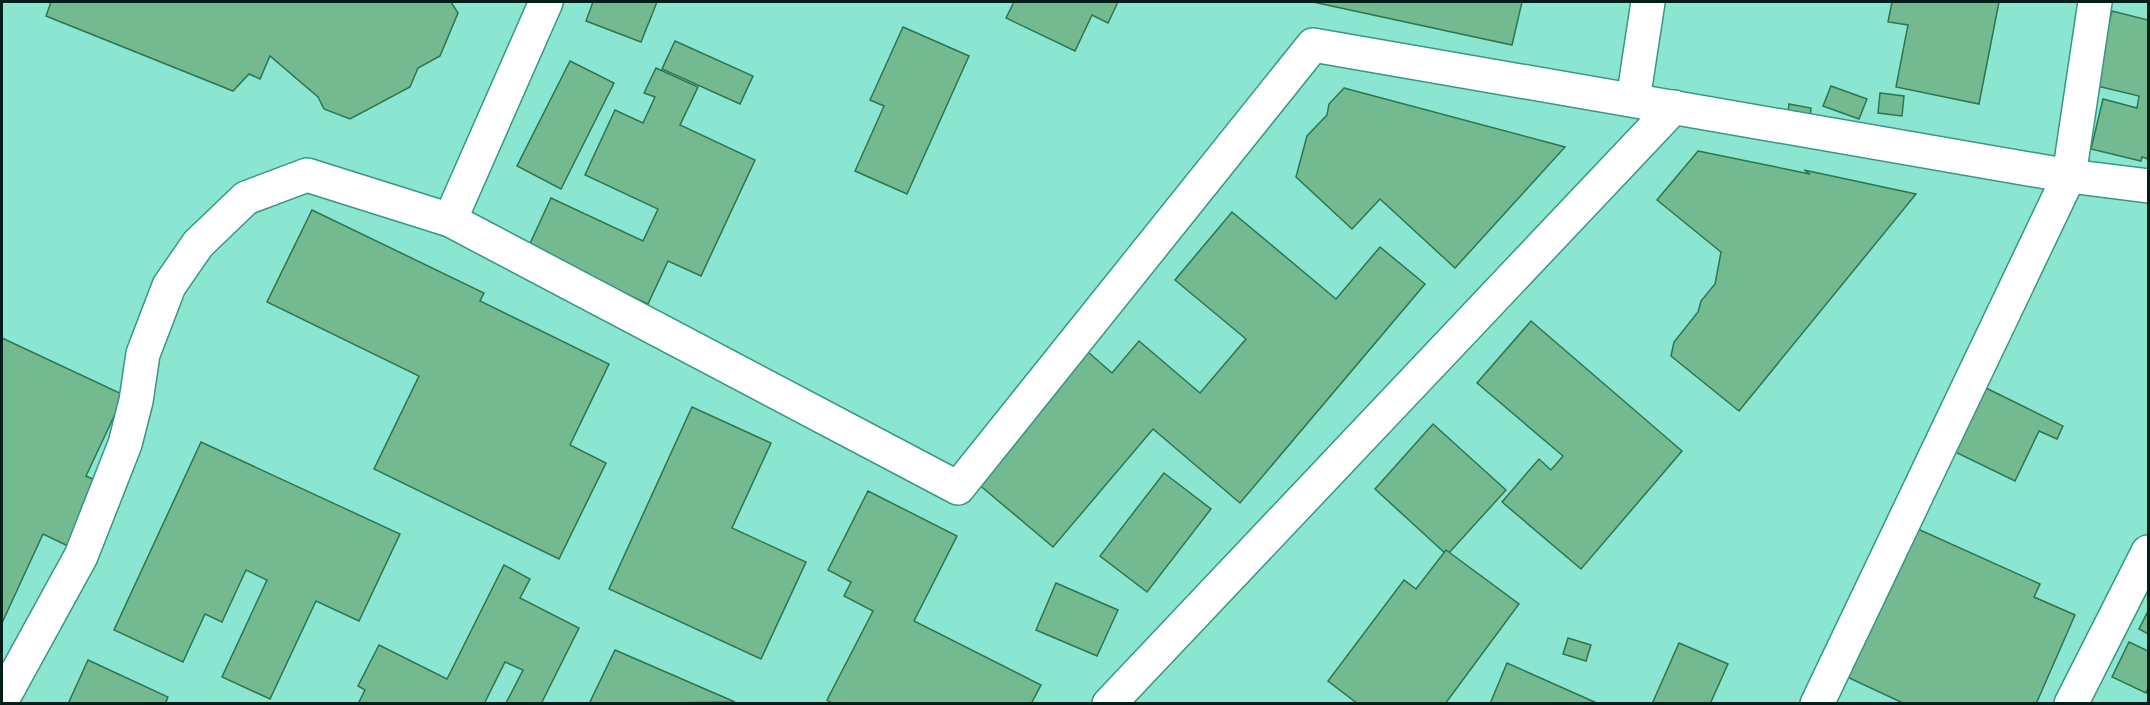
<svg xmlns="http://www.w3.org/2000/svg" width="2150" height="705" font-family="Ubuntu,sans-serif">
<style>
.building{fill:#73ba91;stroke:#2e7550;stroke-width:1.5}
.lines{fill:none;stroke-linecap:round;stroke-linejoin:round}
.minor-casing{stroke:#389784;stroke-width:36}
.minor{stroke:#fff;stroke-width:33}
</style>
<rect width="100%" height="100%" fill="#8ae6d1"/>
<g class="building">
<path d="M51,2H451L458,13L440,56L418,68L410,87L350,119L324,109L318,97L270,56L260,79L249,74L233,91L46,16Z"/>
<path d="M593,2H657L641,42L586,21Z"/>
<path d="M1014,2H1118L1108,23L1092,15L1075,51L1006,18Z"/>
<path d="M1313,2H1522L1512,45Z"/>
<path d="M1892,2H1999L1979,104L1896,87L1908,25L1888,22Z"/>
<path d="M2112,11L2148,20V159L2142,157L2141,161L2091,149L2103,99L2137,108L2139,96L2093,85Z"/>
<path d="M903,27L969,56L907,194L855,171L884,106L870,100Z"/>
<path d="M675,41L753,76L740,104L662,69Z"/>
<path d="M570,61L614,83L561,189L517,166Z"/>
<path d="M656,68L698,87L680,125L755,160L701,276L668,261L648,304L528,248L551,198L643,241L658,209L585,175L615,110L643,123L655,97L644,93Z"/>
<path d="M1831,86L1867,99L1859,119L1823,106Z"/>
<path d="M1344,88L1565,147L1455,268L1380,199L1352,229L1296,177L1307,136L1327,115L1329,104Z"/>
<path d="M1880,93L1904,96L1902,116L1878,113Z"/>
<path d="M1789,104L1811,108L1809,127L1787,123Z"/>
<path d="M1698,151L1810,174L1804,170L1916,194L1739,411L1671,356L1674,342L1698,312L1701,301L1715,284L1721,252L1657,200Z"/>
<path d="M312,210L484,293L480,301L609,364L570,445L606,463L559,559L374,469L419,376L267,302Z"/>
<path d="M1232,212L1336,299L1380,247L1425,284L1240,503L1153,429L1053,547L977,483L1088,352L1112,373L1139,341L1200,393L1246,339L1175,280Z"/>
<path d="M1531,321L1682,451L1581,569L1502,502L1539,459L1551,470L1563,456L1477,383Z"/>
<path d="M2,338L124,395L86,476L111,487L68,546L43,534L2,623Z"/>
<path d="M1982,386L2063,426L2057,439L2039,431L2015,481L1951,450Z"/>
<path d="M692,407L771,443L732,528L806,562L761,659L609,589Z"/>
<path d="M1433,424L1506,490L1447,555L1375,489Z"/>
<path d="M201,442L400,534L359,621L316,601L270,699L222,677L267,580L246,570L222,622L205,614L183,662L114,630Z"/>
<path d="M1164,473L1211,509L1147,592L1100,556Z"/>
<path d="M868,491L957,536L914,621L1041,685L1031,704H833L827,700L873,611L844,596L851,582L828,570Z"/>
<path d="M1900,521L2040,584L2034,597L2075,615L2036,704H1905L1832,670Z"/>
<path d="M1446,550L1519,604L1445,704H1358L1328,681L1404,580L1416,589Z"/>
<path d="M504,565L530,579L520,598L579,628L541,704L506,703L523,670L505,662L484,704H358L365,690L358,686L379,645L447,679Z"/>
<path d="M1056,583L1118,610L1097,656L1036,630Z"/>
<path d="M2148,611V634L2139,629Z"/>
<path d="M1568,638L1591,645L1586,661L1563,654Z"/>
<path d="M2129,642L2148,651V688L2146,693L2112,677Z"/>
<path d="M1679,643L1728,664L1710,704H1652Z"/>
<path d="M615,650L735,702L589,704Z"/>
<path d="M88,660L168,697L165,704H68Z"/>
<path d="M1507,663L1599,704H1490Z"/>
</g>
<g class="lines">
<g class="minor-casing">
<g id="minor">
<path d="M546,2L450,220L958,488L1313,45L2069,176L2148,186"/>
<path d="M1633,100L1648,2"/>
<path d="M2,700L81,556L125,444L136,401L143,354L169,286L198,244L246,198L307,175L450,220"/>
<path d="M1109,704L1674,107"/>
<path d="M1817,704L2069,176L2095,2"/>
<path d="M2071,704L2148,552"/>
</g>
</g>
<use href="#minor" class="minor"/>
</g>
<rect width="2150" height="705" fill="none" stroke="#021f19" stroke-width="6"/>
</svg>
